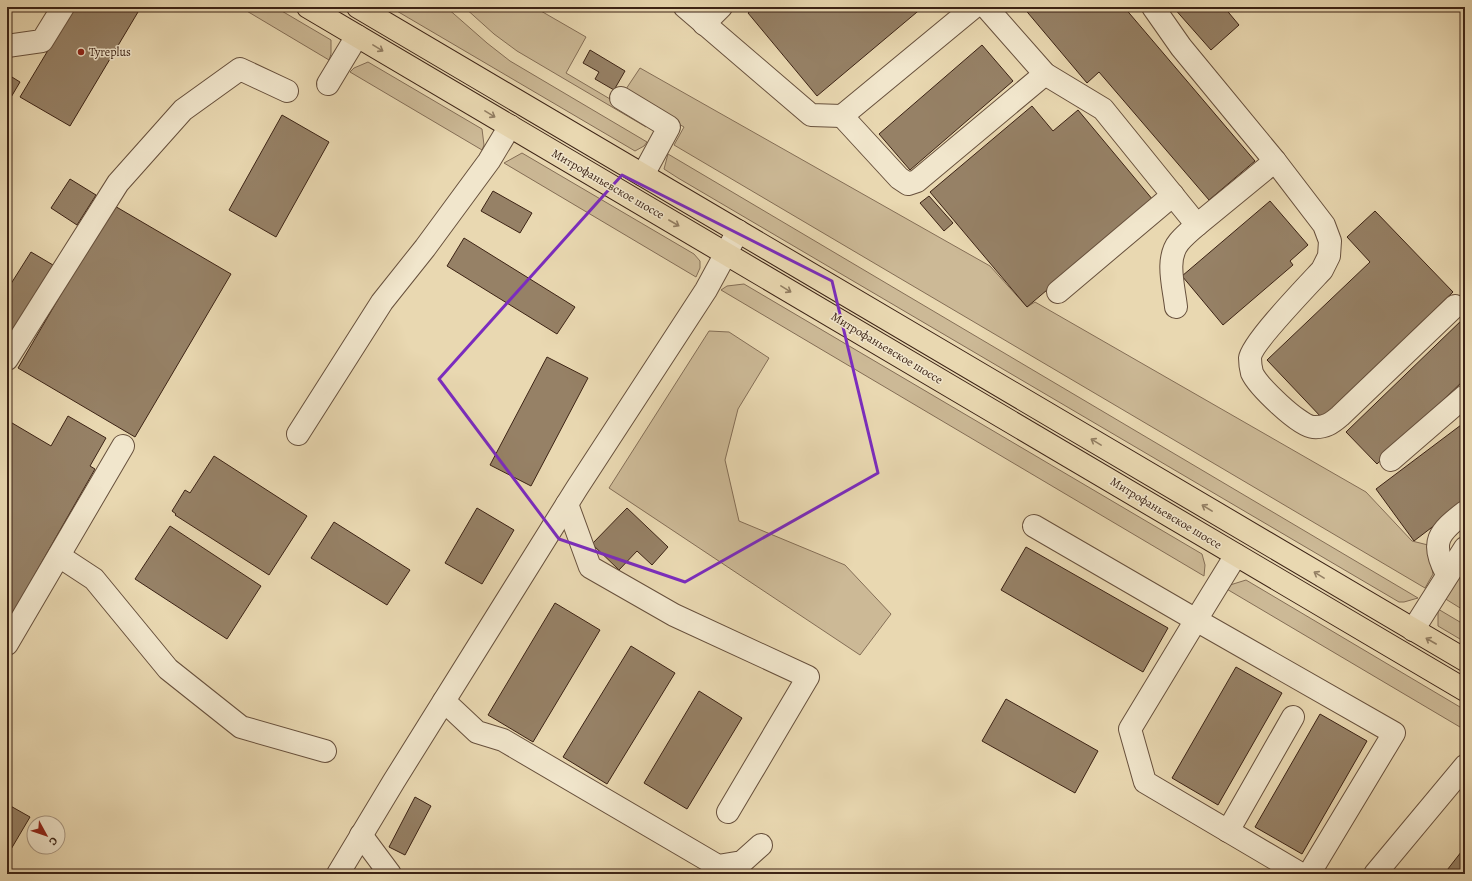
<svg xmlns="http://www.w3.org/2000/svg" width="1472" height="881" font-family="Alegreya,serif">
<style>
.green{fill:#ccb996;stroke:#846e56}
.building{fill:#968166;stroke:#3c2315}
.lines{fill:none;stroke-linecap:round;stroke-linejoin:round}
.minor-casing{stroke:#67503c;stroke-width:24}
.major-casing{stroke:#3c2315;stroke-width:24}
.minor{stroke:#f1e6cc;stroke-width:22}
.major{stroke:#e9d8b1;stroke-width:22}
.oneway{stroke:#927e63}
.marked{fill:none;stroke:#7b2cbf;stroke-width:3;stroke-linejoin:round}
.poi-dot{fill:#8f2418;stroke:#f1e6cc;stroke-width:1.5}
.labels{text-anchor:middle;dominant-baseline:central;stroke-width:3;stroke-linejoin:round;paint-order:stroke}
.poi-label{font-size:12px;fill:#3c2315;stroke:#f1e6cc;text-anchor:start}
.street-label{font-size:12px;fill:#3c2315;stroke:#f1e6cc}
</style>
<rect width="100%" height="100%" fill="#e9d8b1"/>
<filter id="stains"><feTurbulence type="fractalNoise" baseFrequency=".005" numOctaves="4"/><feColorMatrix values="0 0 0 0 .2 0 0 0 0 .09 0 0 0 0 .02 0 0 0 .5 -.17"/></filter>
<radialGradient id="worn" r=".72"><stop offset=".6" stop-color="#630" stop-opacity="0"/><stop offset="1" stop-color="#630" stop-opacity=".3"/></radialGradient>
<g class="green">
<path d="M240,7H275L331,40V54L329,60Z"/>
<path d="M390,7H446L487,43L510,61L647,142L644,146L635,151Z"/>
<path d="M464,7H534L586,37L566,73L649,122L646,127L517,51L494,34Z"/>
<path d="M368,62L482,129L484,145L482,150L350,72L354,68Z"/>
<path d="M640,68L990,266L1027,307L1035,302L1366,492L1412,541L1428,545L1433,574L1425,588L674,145L684,127L624,92Z"/>
<path d="M522,153L694,254L700,261V268L696,277L504,163Z"/>
<path d="M668,154L1418,598L1404,602H1399L678,178L664,169Z"/>
<path d="M744,284L1202,554L1205,565L1204,576L721,290L727,286Z"/>
<path d="M709,331L729,332L769,358L738,409L725,460L739,521L845,565L891,614L860,655L609,488Z"/>
<path d="M1465,565V611L1444,598Z"/>
<path d="M1246,580L1465,710V730L1225,588L1230,585Z"/>
<path d="M1438,609L1465,625V642L1438,626Z"/>
</g>
<g class="building">
<path d="M74,7H141L70,126L20,97Z"/>
<path d="M755,7H923L817,96L748,13Z"/>
<path d="M1023,7H1124L1255,161L1209,200L1099,72L1087,83Z"/>
<path d="M1173,7H1224L1239,25L1211,50Z"/>
<path d="M982,45L1013,81L910,170L879,134Z"/>
<path d="M590,50L625,71L614,90L595,79L599,72L583,63Z"/>
<path d="M7,74L20,82L7,104Z"/>
<path d="M1032,106L1053,131L1078,110L1153,200L1027,307L930,192Z"/>
<path d="M282,115L329,142L276,237L229,210Z"/>
<path d="M70,179L96,195L77,225L51,208Z"/>
<path d="M493,191L532,213L520,233L481,211Z"/>
<path d="M929,196L953,223L944,231L920,203Z"/>
<path d="M1270,201L1308,245L1290,261L1293,265L1223,325L1182,276Z"/>
<path d="M113,205L231,274L135,437L18,368Z"/>
<path d="M1375,211L1453,292L1322,418L1267,360L1370,262L1347,237Z"/>
<path d="M464,238L575,307L557,334L447,266Z"/>
<path d="M31,252L53,265L7,340V290Z"/>
<path d="M1465,317V379L1377,464L1346,432Z"/>
<path d="M547,357L588,378L531,486L490,465Z"/>
<path d="M68,416L106,438L90,466L95,469L7,623V420L51,446Z"/>
<path d="M1465,422V502L1414,541L1376,489Z"/>
<path d="M214,456L307,516L269,575L175,515L176,514L172,511L185,490L190,493Z"/>
<path d="M477,508L514,530L482,584L445,563Z"/>
<path d="M627,508L668,547L652,565L637,551L619,570L592,544Z"/>
<path d="M334,522L410,570L387,605L311,558Z"/>
<path d="M170,526L261,586L227,639L135,579Z"/>
<path d="M1026,547L1168,628L1143,672L1001,590Z"/>
<path d="M555,603L600,630L533,742L488,715Z"/>
<path d="M631,646L675,673L607,784L563,757Z"/>
<path d="M1236,667L1282,693L1218,805L1172,778Z"/>
<path d="M699,691L742,718L687,809L644,783Z"/>
<path d="M1006,699L1098,751L1075,793L982,741Z"/>
<path d="M1320,714L1367,741L1302,854L1255,827Z"/>
<path d="M415,797L431,806L405,855L389,847Z"/>
<path d="M7,804L30,817L7,856Z"/>
<path d="M1465,847V874H1444Z"/>
</g>
<g class="lines">
<g class="minor-casing">
<g id="minor">
<path d="M685,7L811,115L842,116L974,7"/>
<path d="M986,7L1045,74L1103,109L1197,225L1275,161"/>
<path d="M1153,7L1181,47L1275,161L1324,225L1330,241L1329,256L1322,270C1309,284 1251,344 1250,358C1250,362 1251,369 1252,373C1258,386 1299,426 1313,427C1325,428 1332,423 1340,416L1455,306"/>
<path d="M704,24L721,7"/>
<path d="M7,46L42,41L63,7"/>
<path d="M328,84L357,36"/>
<path d="M621,98L669,127L643,175"/>
<path d="M842,116L899,178L908,184L917,181L1045,74"/>
<path d="M1058,292L1173,195"/>
<path d="M1176,307C1174,287 1165,259 1179,242C1184,236 1191,230 1197,225"/>
<path d="M7,359L118,183L183,110L240,69L287,91"/>
<path d="M298,434L382,302L425,248L489,161L510,126"/>
<path d="M1391,460L1465,396"/>
<path d="M567,504L590,567L674,615L808,677L728,812"/>
<path d="M1034,526L1196,620L1236,555"/>
<path d="M59,556L94,579L168,669L241,727L325,751"/>
<path d="M1447,574C1429,542 1439,532 1465,512"/>
<path d="M1413,630L1465,548"/>
<path d="M7,644L123,446"/>
<path d="M444,701L477,732L503,740L718,866L742,862L761,845"/>
<path d="M1228,831L1293,717"/>
<path d="M361,835L390,874"/>
<path d="M338,874L394,781L577,488L706,290L738,231"/>
<path d="M1301,874L1145,782L1130,729L1196,620L1394,733L1309,874"/>
<path d="M1375,874L1465,766"/>
</g>
</g>
<g class="major-casing">
<g id="major">
<path d="M308,7L1465,690"/>
<path d="M358,7L1465,660"/>
</g>
</g>
<use href="#minor" class="minor"/>
<use href="#major" class="major"/>
</g>
<defs><path id="oneway-shaft" d="M-6 0H5M1.5-3L5.5 0L1.5 3" fill="none" stroke-width="1.6" stroke-linecap="round" stroke-linejoin="round"/></defs>
<g class="oneway">
<use href="#oneway-shaft" transform="translate(378 48) rotate(31)"/>
<use href="#oneway-shaft" transform="translate(490 114) rotate(31)"/>
<use href="#oneway-shaft" transform="translate(674 223) rotate(30)"/>
<use href="#oneway-shaft" transform="translate(786 289) rotate(31)"/>
<use href="#oneway-shaft" transform="translate(1096 442) rotate(-149)"/>
<use href="#oneway-shaft" transform="translate(1207 508) rotate(-149)"/>
<use href="#oneway-shaft" transform="translate(1319 575) rotate(-149)"/>
<use href="#oneway-shaft" transform="translate(1431 641) rotate(-150)"/>
</g>
<path class="marked" d="M622,175L832,281L878,473L685,582L559,539L439,379Z"/>
<circle class="poi-dot" cx="81" cy="52" r="4"/>
<g class="labels">
<g class="poi-label">
<text x="89" y="52">Tyreplus</text>
</g>
<g class="street-label">
<text transform="translate(608 184) rotate(30)">Митрофаньевское шоссе</text>
<text transform="translate(887 348) rotate(31)">Митрофаньевское шоссе</text>
<text transform="translate(1166 513) rotate(31)">Митрофаньевское шоссе</text>
</g>
</g>
<rect width="1472" height="881" fill="none" stroke="#e9d8b1" stroke-width="24"/>
<rect x="8" y="8" width="1456" height="865" fill="none" stroke="#3c2315" stroke-width="2"/>
<rect x="12" y="12" width="1448" height="857" fill="none" stroke="#3c2315"/>
<g transform="translate(46 835) rotate(130)"><circle r="19" fill="#f1e6cc" stroke="#a99883"/>
<path d="M0-3L7 15L0 10L-7 15Z" fill="#8f2418"/>
<text y="-6" font-size="11" font-weight="bold" text-anchor="middle" fill="#3c2315">С</text>
</g>
<rect width="100%" height="100%" filter="url(#stains)"/>
<rect width="100%" height="100%" fill="url(#worn)"/>
</svg>
